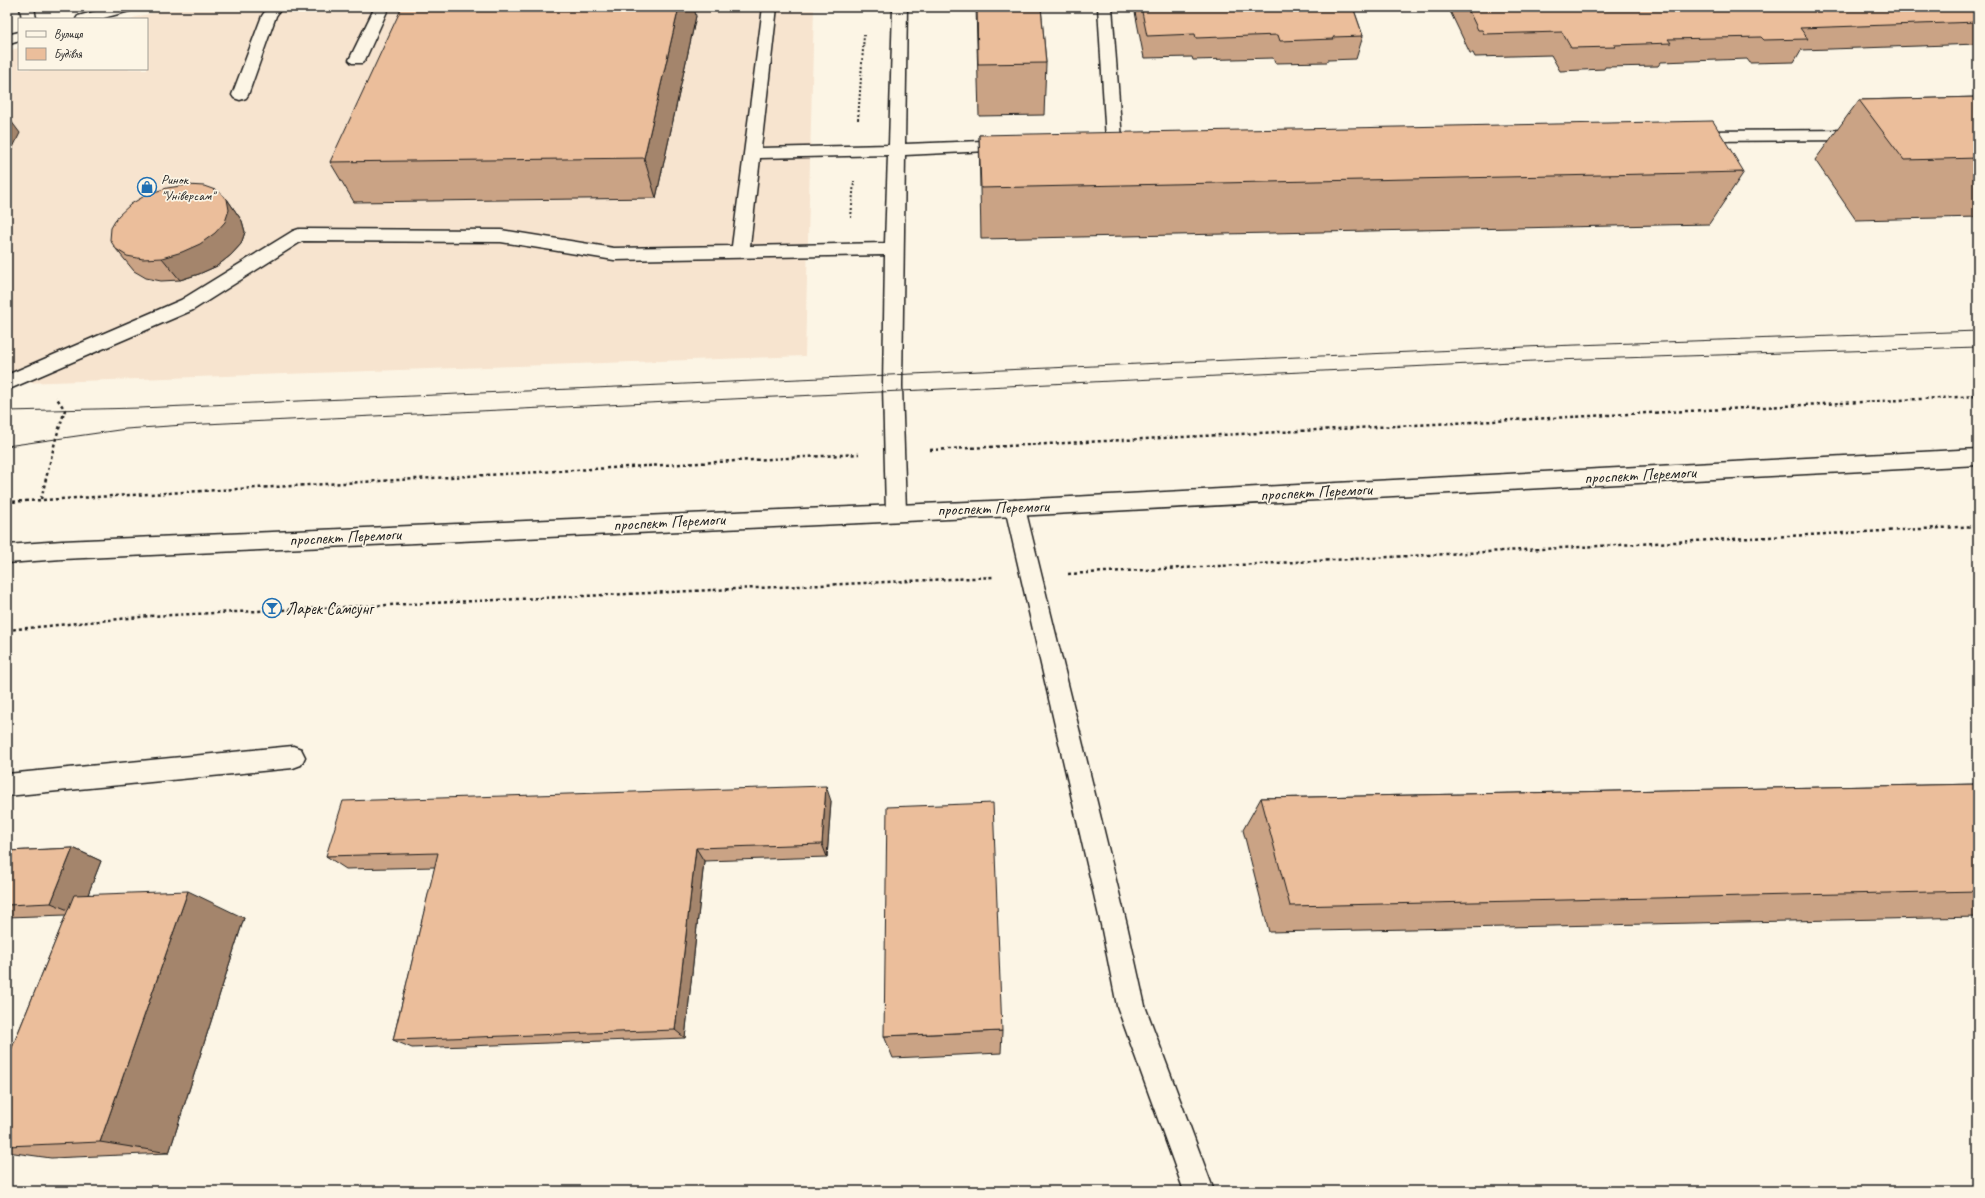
<svg xmlns="http://www.w3.org/2000/svg" width="1985" height="1198" font-family="Caveat,sans-serif">
<style>
.built{fill:#f7e4cf}
.lines{fill:none;stroke-linecap:round;stroke-linejoin:round}
.minor-casing{stroke:#1c1c1c;stroke-width:3}
.major-casing{stroke:#1c1c1c;stroke-width:3}
.path-far1{stroke:#1c1c1c;stroke-width:2;stroke-dasharray:2 2;stroke-linecap:butt}
.path{stroke:#1c1c1c;stroke-width:2.5;stroke-dasharray:3 3;stroke-linecap:butt}
.minor{fill:#fcf5e5;fill-rule:evenodd}
.major{fill:#fcf5e5;fill-rule:evenodd}
.tram{stroke:#1c1c1c;stroke-width:1}
.wall{fill:#caa385;stroke:#1c1c1c}
.shaded-wall{fill:#a4856c;stroke:#1c1c1c}
.building{fill:#ebbe9b;stroke:#1c1c1c}
.labels{text-anchor:middle;dominant-baseline:central;stroke-width:3.5;stroke-linejoin:round;paint-order:stroke}
.far-poi-label{font-size:14px;fill:#1c1c1c;stroke:#fcf5e5;text-anchor:start}
.street-label{font-size:17px;fill:#1c1c1c;stroke:#fcf5e5}
.poi-label{font-size:17px;fill:#1c1c1c;stroke:#fcf5e5;text-anchor:start}
</style>
<rect width="100%" height="100%" fill="#fcf5e5"/>
<filter id="ink" filterUnits="userSpaceOnUse"><feTurbulence type="fractalNoise" baseFrequency=".025" numOctaves="2"/><feDisplacementMap in="SourceGraphic" scale="8" xChannelSelector="R" yChannelSelector="G"/><feConvolveMatrix kernelMatrix="1 2 1 2 8 2 1 2 1" color-interpolation-filters="sRGB"/></filter>
<g filter="url(#ink)">
<path class="built" d="M175,7H814L805,356L23,383L7,378V51L19,48V69H147V19H129Z"/>
<g class="lines">
<g class="minor-casing">
<g id="minor">
<path d="M20,7H34L36,19H22Z"/>
<path d="M111,7H135L133,10L100,19H76L78,16Z"/>
<path d="M268,7H282L276,16L248,95L246,98L240,100L234,98L232,95L262,16Z"/>
<path d="M375,7H389L365,60L362,63H352L349,60Z"/>
<path d="M763,7H777L761,148L889,145L893,7H907L905,144L1009,140L1015,141L1017,145L1015,149L1009,150L905,155L902,386L906,512L903,518L896,520L889,518L886,512L883,386L885,255L614,260L501,242L302,241L193,310L7,390V375L181,300L293,231L299,229L501,230L614,248L732,246ZM888,155L885,243L750,246L760,158Z"/>
<path d="M1098,7H1112L1122,140L1120,144L1114,145L1108,144L1106,140Z"/>
<path d="M19,32V41L7,45V35Z"/>
<path d="M1863,130L1869,131L1871,135L1869,139L1863,140L1693,141L1687,140L1685,136L1687,132L1693,131Z"/>
<path d="M1015,500L1022,502L1025,508L1127,925L1145,1006L1214,1191H1184L1117,1006L1101,925L1005,508L1008,502Z"/>
<path d="M293,746L301,749L305,757L301,765L293,768L7,796V774Z"/>
</g>
</g>
<g class="major-casing">
<path id="major" d="M1978,449V465L1015,516L62,559L7,563V545L62,541L1015,500Z"/>
</g>
<g class="path-far1">
<path d="M858,120L864,35"/>
<path d="M851,218L854,181"/>
</g>
<g class="path">
<path d="M930,450L1978,396"/>
<path d="M41,499L56,438L65,410L56,397"/>
<path d="M7,502L859,454"/>
<path d="M1068,574L1978,526"/>
<path d="M7,630L150,616L995,577"/>
</g>
<use href="#minor" class="minor"/>
<use href="#major" class="major"/>
<g class="tram">
<path d="M7,411L140,408L1548,346L1978,331"/>
<path d="M7,446L126,429L184,425L1555,360L1978,347"/>
</g>
</g>
<g class="wall">
<path d="M976,7H1041L1046,63L1044,115L979,116Z"/>
<path d="M1134,7H1353L1363,36L1356,59L1328,60L1327,62L1275,63L1273,58L1193,60L1192,57L1144,58Z"/>
<path d="M1448,7H1978V44L1801,50L1794,62L1750,63L1747,59L1661,62L1658,66L1605,67L1604,69L1560,71L1551,55L1475,57L1473,53H1470Z"/>
<path d="M696,16L656,198L354,202L330,162Z"/>
<path d="M1978,97V217L1856,220L1815,160L1859,100Z"/>
<path d="M979,135L1744,172L1709,224L981,239Z"/>
<path d="M227,199L242,221L245,232L241,244L231,255L217,266L199,274L180,280L161,281L146,278L134,271L116,249Z"/>
<path d="M1978,784V917L1269,932L1243,830L1261,798Z"/>
<path d="M831,801L827,857L704,861L685,1038L412,1048L393,1040L435,867L346,869L326,856Z"/>
<path d="M73,848L101,861L88,894L244,918L169,1153L51,1158L7,1152V1060L66,915L7,917V851Z"/>
<path d="M1002,1031L1001,1053L893,1058L884,1036Z"/>
</g>
<g class="shaded-wall">
<path d="M679,7H694L696,16L656,198L644,158Z"/>
<path d="M11,121L20,133L7,160V128Z"/>
<path d="M227,199L242,221L245,232L241,244L231,255L217,266L199,274L180,280L162,258Z"/>
<path d="M826,786L831,801L827,857L822,844Z"/>
<path d="M73,848L101,861L80,915L51,903Z"/>
<path d="M696,848L704,861L685,1038L675,1030Z"/>
<path d="M188,891L244,918L169,1153L100,1142Z"/>
</g>
<g class="building">
<path d="M402,7H679L644,158L330,162Z"/>
<path d="M977,7H1041L1046,63L978,64Z"/>
<path d="M1141,7H1353L1363,36L1333,37L1334,39L1280,41L1278,35L1196,38L1195,34L1147,36Z"/>
<path d="M1467,7H1978V22L1800,28L1808,39L1764,40L1761,37L1668,39L1671,43L1614,45L1616,47L1571,48L1562,32L1484,34L1482,30H1478Z"/>
<path d="M1978,97V158L1904,160L1859,100Z"/>
<path d="M7,121H11L7,128Z"/>
<path d="M1713,121L1744,172L981,188L979,135Z"/>
<path d="M187,185L204,186L218,191L227,199L229,210L225,222L215,233L200,244L182,252L162,258L143,259L127,256L116,249L110,240L111,228L118,216L131,204L148,194L167,188Z"/>
<path d="M1978,784V891L1290,906L1261,798Z"/>
<path d="M826,786L822,844L696,848L675,1030L393,1040L438,853L326,856L343,801Z"/>
<path d="M993,803L1002,1031L884,1036L887,807Z"/>
<path d="M73,848L51,903L7,905V851Z"/>
<path d="M188,891L100,1142L7,1146V1060L74,895Z"/>
</g>
</g>
<defs>
<g id="shop-ring" transform="scale(1)"><circle r="9.5" fill="#fcf5e5" stroke="#1f6fb2" stroke-width="1.5"/><path d="M-5-2.5h2.3a2.7 3.5 0 0 1 5.4 0H5L5.5 6h-11ZM-1.5-2.5h3a1.5 2.3 0 0 0-3 0Z" fill="#1f6fb2"/></g>
<g id="bar-ring" transform="scale(1)"><circle r="9.5" fill="#fcf5e5" stroke="#1f6fb2" stroke-width="1.5"/><path d="M-6-5H6L.8 .8V4.5H3.5V6h-7V4.5H-.8V.8Z" fill="#1f6fb2"/></g>
</defs>
<g fill-rule="evenodd">
<use href="#shop-ring" x="147" y="187"/>
<use href="#bar-ring" x="272" y="608"/>
</g>
<g class="labels">
<g class="far-poi-label">
<text x="161" y="179">Ринок<tspan x="161" dy="16">"Універсам"</tspan></text>
</g>
<g class="street-label">
<text transform="translate(1640 475) rotate(-3)">проспект Перемоги</text>
<text transform="translate(1316 492) rotate(-3)">проспект Перемоги</text>
<text transform="translate(993 508) rotate(-2)">проспект Перемоги</text>
<text transform="translate(669 522) rotate(-3)">проспект Перемоги</text>
<text transform="translate(345 537) rotate(-3)">проспект Перемоги</text>
</g>
<g class="poi-label">
<text x="286" y="608">Ларек Самсунг</text>
</g>
</g>
<rect width="1985" height="1198" fill="none" stroke="#fcf5e5" stroke-width="24"/>
<rect x="12" y="12" width="1961" height="1174" fill="none" stroke="#1c1c1c" stroke-width="1.5" filter="url(#ink)"/>
<rect x="18" y="18" width="130" height="52" fill="#fcf5e5" stroke="#a29e95"/>
<rect x="26" y="31" width="20" height="6" fill="#fcf5e5" stroke="#a29e95"/>
<text x="54" y="38" font-size="12" fill="#1c1c1c">Вулиця</text>
<rect x="26" y="48" width="20" height="12" fill="#ebbe9b" stroke="#a29e95"/>
<text x="54" y="58" font-size="12" fill="#1c1c1c">Будівля</text>
</svg>
